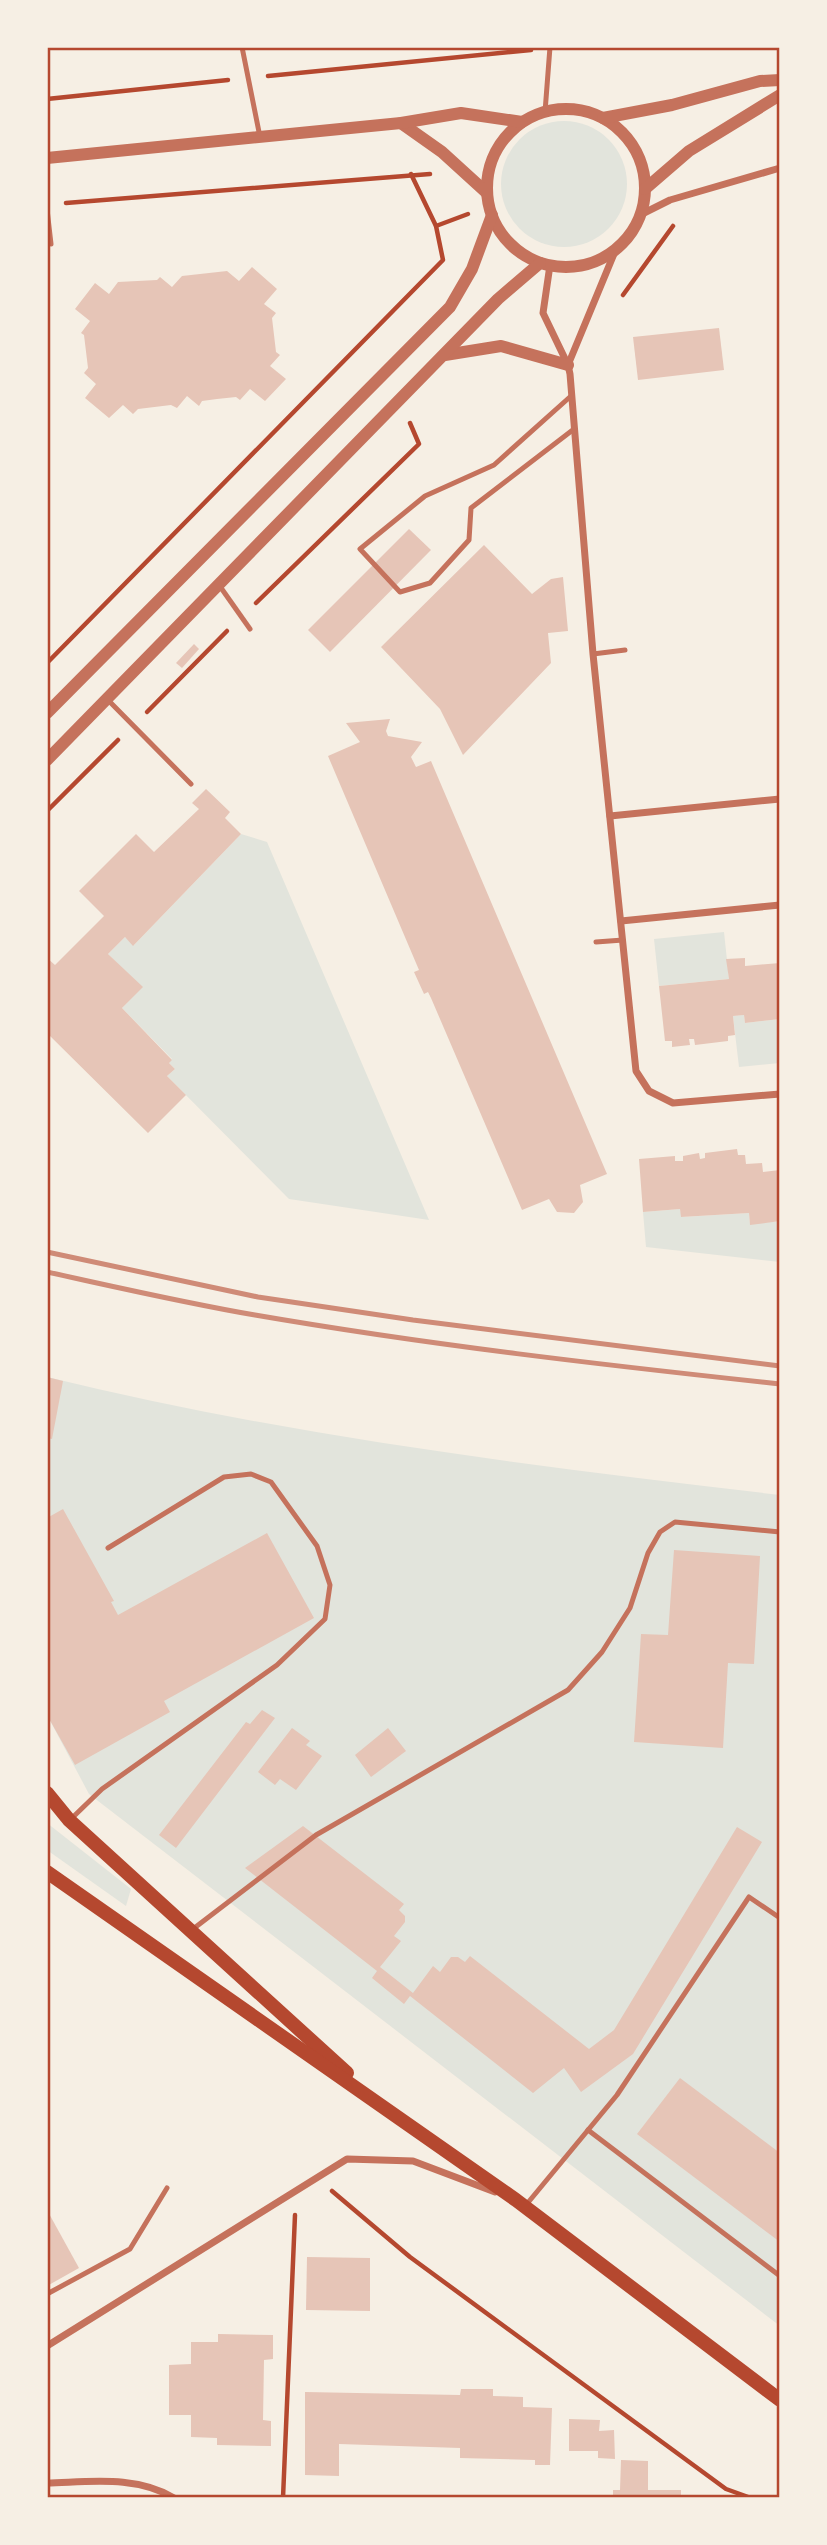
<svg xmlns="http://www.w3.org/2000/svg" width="827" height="2545" font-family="'Nunito Sans',sans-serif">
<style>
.green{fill:#e2e4dc}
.building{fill:#e6c5b7}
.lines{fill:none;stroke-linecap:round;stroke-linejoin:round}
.path{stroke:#b5482f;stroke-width:4.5}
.service{stroke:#c5725c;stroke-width:5}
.minor{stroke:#c5725c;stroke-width:7}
.tertiary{stroke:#c5725c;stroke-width:12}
.secondary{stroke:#b5482f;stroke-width:14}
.rail{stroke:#cf8b77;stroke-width:5}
.neatline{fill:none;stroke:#b5482f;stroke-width:2.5}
</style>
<rect width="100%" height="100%" fill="#f6efe4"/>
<g class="green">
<circle cx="564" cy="184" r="63"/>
<path d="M241,834L267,842L429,1220L289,1199L167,1076L175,1069L169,1063L172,1059L122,1008L142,987L108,954L125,937L134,945Z"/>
<path d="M724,932L729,979L659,986L654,939Z"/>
<path d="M744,1015L745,1023L780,1019V1063L739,1067L733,1016Z"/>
<path d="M680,1209L682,1217L749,1213L750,1224L780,1221V1262L646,1247L643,1212Z"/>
<path d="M47,1377C287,1436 534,1466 780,1495V2326L89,1794L47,1715Z"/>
<path d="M47,1823L131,1889L126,1906L47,1850Z"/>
</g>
<g class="building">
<path d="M252,267L277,289L264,304L276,313L272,318L276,352L280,355L270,366L286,379L265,401L250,389L240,400L236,397L217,399L202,401L199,406L187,396L177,408L171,405L138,409L133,414L123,405L109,418L85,398L96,384L84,373L88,368L84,335L81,333L90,321L75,309L95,283L109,294L118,282L157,280L160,277L172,287L182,276L227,271L239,281Z"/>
<path d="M719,328L724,370L638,380L633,337Z"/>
<path d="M409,529L431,550L330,652L308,630Z"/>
<path d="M484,545L532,594L551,579L563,577L568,631L548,633L551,663L463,755L440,709L381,647Z"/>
<path d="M194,644L199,649L182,668L176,663Z"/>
<path d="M390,719L386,731L388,736L422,742L411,757L416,767L431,761L607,1174L580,1185L583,1202L574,1213L557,1212L549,1199L522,1210L431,998L428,992L424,994L414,972L419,970L328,756L360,742L346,723Z"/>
<path d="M206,789L230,812L225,818L241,834L133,946L125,937L108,954L143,987L122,1008L172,1060L169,1063L175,1069L167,1076L186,1095L148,1133L47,1033V958L55,965L104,916L79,891L136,834L154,852L199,809L192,803Z"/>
<path d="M745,958V966L780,963V1019L745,1023L744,1015L733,1016L735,1035L728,1036V1041L695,1045L694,1039H689L690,1045L672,1047V1041H665L659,986L729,979L726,959Z"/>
<path d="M737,1149L738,1155H745L746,1164L762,1163L763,1172L780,1170V1221L750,1225L749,1213L681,1217L680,1209L643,1212L639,1159L675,1156V1161H683V1156L699,1153L700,1159L705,1158V1153Z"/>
<path d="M47,1377L63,1381L52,1439L47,1438Z"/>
<path d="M63,1509L114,1601L111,1602L118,1615L267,1533L314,1618L164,1701L170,1712L75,1765L47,1715V1518Z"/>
<path d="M674,1550L760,1556L754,1664L728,1663L723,1748L634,1742L641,1634L668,1635Z"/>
<path d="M262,1710L275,1718L176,1848L159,1835L246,1722L250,1724Z"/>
<path d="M292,1728L310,1741L306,1745L322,1756L296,1790L280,1779L275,1785L258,1772Z"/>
<path d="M388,1728L406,1751L371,1777L355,1755Z"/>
<path d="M303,1826L404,1904L399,1910L405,1916V1922L394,1936L401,1941L380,1967L413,1993L433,1966L440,1972L451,1957H458L465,1962L470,1956L589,2049L614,2030L737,1827L762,1842L633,2054L581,2092L564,2068L533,2093L410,1996L404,2004L372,1978L377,1971L245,1868Z"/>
<path d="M680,2078L780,2153V2242L637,2134Z"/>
<path d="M47,2210L79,2268L47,2286Z"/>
<path d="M307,2257L370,2258V2311L306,2310Z"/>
<path d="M218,2334L273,2335V2359L264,2360L263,2420L271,2421V2446L217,2445V2438L191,2437V2415H169V2365L191,2364V2342H218Z"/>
<path d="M461,2389H493V2396L523,2397V2407L552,2408L550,2465H535V2460L460,2458V2448L339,2444V2476L305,2475V2392L460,2395Z"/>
<path d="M569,2419L600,2420L599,2431L614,2430L615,2459L598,2458V2451H569Z"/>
<path d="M621,2460L648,2461V2490H681V2498H613V2490H620Z"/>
</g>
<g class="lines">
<g class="path">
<path d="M268,76L531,50"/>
<path d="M47,99L228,80"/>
<path d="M66,203L430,174"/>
<path d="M436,226L468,214"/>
<path d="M623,295L673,226"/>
<path d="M256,603L419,444L410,423"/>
<path d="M47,663L443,260L436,226L411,174"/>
<path d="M147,712L227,631"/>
<path d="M47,811L118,740"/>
<path d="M332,2191L410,2257L726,2489L751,2498"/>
<path d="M283,2498L295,2215"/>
</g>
<g class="service">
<path d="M242,47L260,137"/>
<path d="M545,112L550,47"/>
<path d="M47,209L51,244"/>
<path d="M571,396L494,465L425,496L360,549L400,592L430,583L469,540L471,508L574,429"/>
<path d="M219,585L250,629"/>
<path d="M593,654L625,650"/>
<path d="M107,699L191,784"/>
<path d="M596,942L623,940"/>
<path d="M72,1818L102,1789L277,1665L325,1619L330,1585L317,1546L271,1482L251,1474L224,1477L108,1548"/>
<path d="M193,1929L316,1835L568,1690L602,1652L630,1608L648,1553L660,1532L675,1522L780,1532"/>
<path d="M588,2130L780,2276"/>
<path d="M526,2205L617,2095L749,1897L780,1918"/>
<path d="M47,2294L130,2249L167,2188"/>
</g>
<g class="minor">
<path d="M640,215L670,200L780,168"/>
<path d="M550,265L543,313L568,365L570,374L593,654L636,1071L649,1091L673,1103L780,1094"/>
<path d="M568,365L616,249"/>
<path d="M610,816L780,799"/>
<path d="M621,921L780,905"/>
<path d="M47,2346L347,2159L413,2161L495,2192"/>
<path d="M47,2483C90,2482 136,2475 174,2498"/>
</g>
<g class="tertiary">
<circle cx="566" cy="188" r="79"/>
<path d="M603,118L672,105L760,81L780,80"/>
<path d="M401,123L442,152L487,193"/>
<path d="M47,158L401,123L461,113L522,122"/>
<path d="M645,189L689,151L780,95"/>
<path d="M445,355L501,346L568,365"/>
<path d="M47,713L450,307L472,269L492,215"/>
<path d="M47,760L498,299L540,263"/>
</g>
<g class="secondary">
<path d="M47,1793L69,1820L347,2073"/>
<path d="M47,1872L516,2200L780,2400"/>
</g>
<g class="rail">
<path d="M47,1252L258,1297L413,1320L780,1366"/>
<path d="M47,1272C116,1287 185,1303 255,1315C429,1345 604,1365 780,1384"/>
</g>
</g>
<rect width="827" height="2545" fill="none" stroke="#f6efe4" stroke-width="98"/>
<rect x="49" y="49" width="729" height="2447" class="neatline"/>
</svg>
